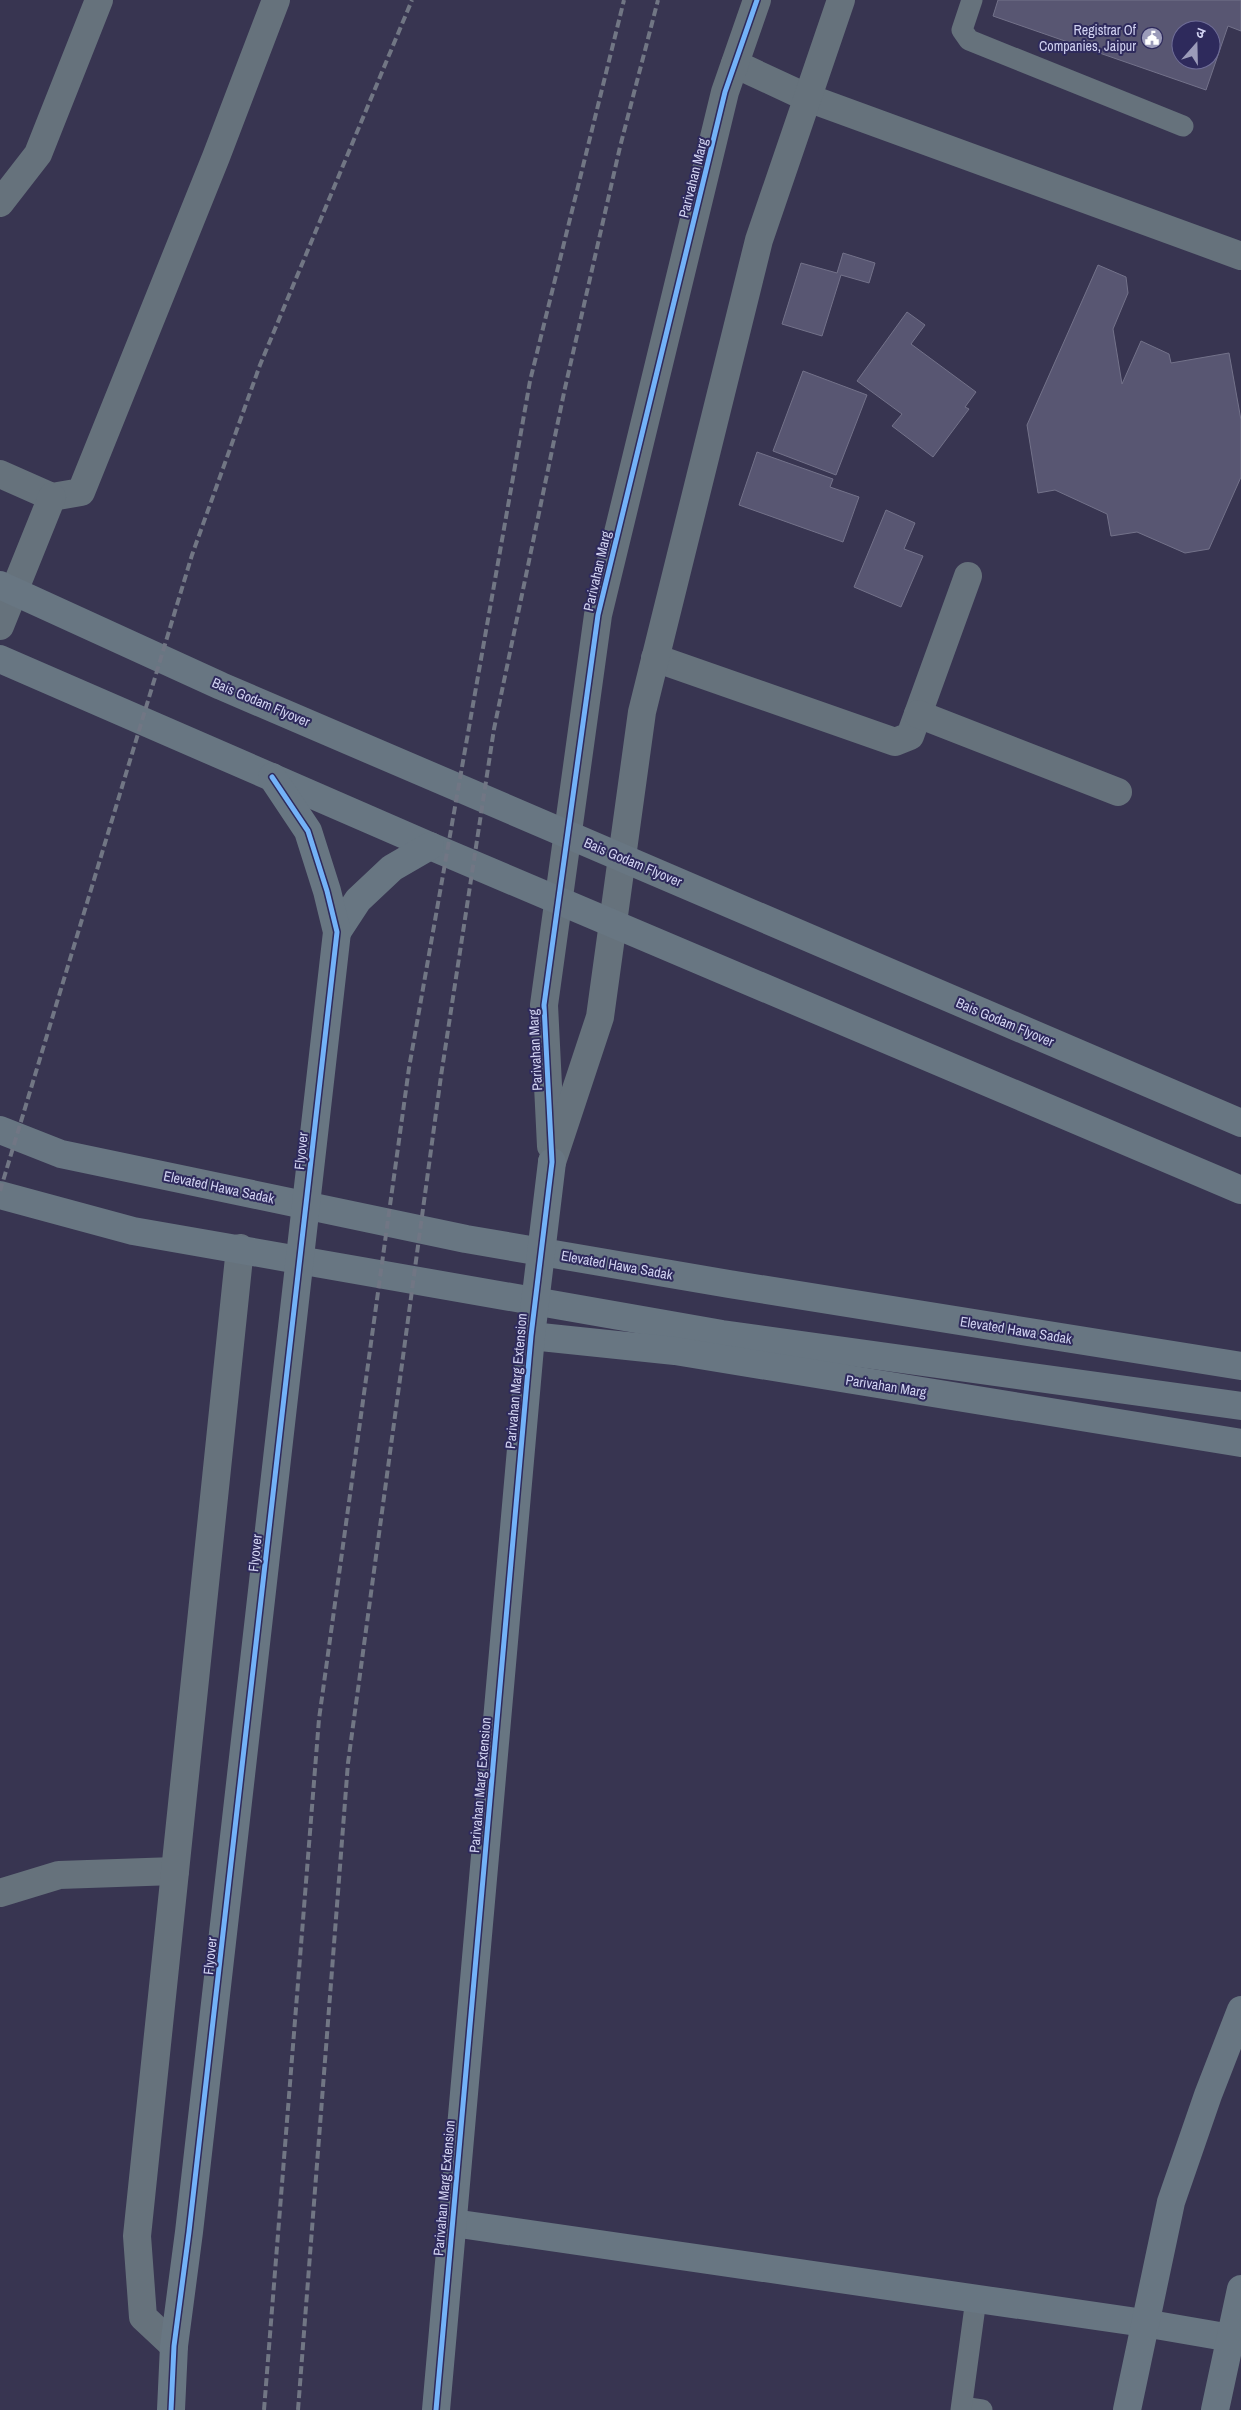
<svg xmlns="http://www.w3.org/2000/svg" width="1241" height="2410" font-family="'Archivo Narrow','Noto Sans Devanagari',sans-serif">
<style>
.building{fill:#585672;stroke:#73728a;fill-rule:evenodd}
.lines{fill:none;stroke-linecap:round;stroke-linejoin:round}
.lane{stroke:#66727c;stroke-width:21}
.street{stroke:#66727c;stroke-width:28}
.secondary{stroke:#687682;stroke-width:28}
.rail{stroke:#717684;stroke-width:4;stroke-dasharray:8 4;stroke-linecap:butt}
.cycleway-casing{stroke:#2e2a5c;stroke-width:8}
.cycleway{stroke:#73b2f8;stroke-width:5}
.labels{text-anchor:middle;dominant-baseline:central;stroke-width:4;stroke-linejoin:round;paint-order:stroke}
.poi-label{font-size:14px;fill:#d1d2f1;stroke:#2e2a5c;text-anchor:end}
.street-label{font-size:14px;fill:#d1d2f1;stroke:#2e2a5c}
</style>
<rect width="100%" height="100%" fill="#383551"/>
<g class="building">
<path d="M998,0H1241V31L1228,26L1206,90L993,16ZM1181,30H1211V60H1181Z"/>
<path d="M843,253L875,263L869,283L841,275L822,336L782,324L801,263L837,273Z"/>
<path d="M1098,265L1126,277L1128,293L1113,329L1122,384L1141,341L1169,354L1171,363L1229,353L1241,420V477L1209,549L1185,553L1137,532L1111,536L1107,514L1055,490L1038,493L1027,425Z"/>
<path d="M907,312L925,325L911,344L976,392L965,407L969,409L933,457L892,426L902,414L857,381Z"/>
<path d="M803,371L867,395L836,475L773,451Z"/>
<path d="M757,452L833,479L830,487L859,497L843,542L739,505Z"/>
<path d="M886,510L915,523L904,549L923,556L901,607L854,587Z"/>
</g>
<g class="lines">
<g class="lane">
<path d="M972,0L962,30L969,40L1183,126"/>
<path d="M962,2407L982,2410"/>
<path d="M961,2410L976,2299"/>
</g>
<g class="street">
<path d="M735,64L808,98L1241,256"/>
<path d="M0,203L38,154L99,0"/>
<path d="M0,474L52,497L81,492L216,157L276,0"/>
<path d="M0,626L52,497"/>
<path d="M655,658L895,742L910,736L968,576"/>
<path d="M918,714L1118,792"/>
<path d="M551,1146L544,1005L598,615L725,92L757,0"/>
<path d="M552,1162L600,1017L642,712L759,240L841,0"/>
<path d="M0,1893L59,1875L175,1871"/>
<path d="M174,2346L143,2317L137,2236L240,1248"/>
</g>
<g class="secondary">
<path d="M0,585L221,686L1241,1123"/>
<path d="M0,659L430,846L1241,1190"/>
<path d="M337,932L358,900L392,868L430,846"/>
<path d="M0,1130L61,1154L466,1239L729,1284L1241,1366"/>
<path d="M0,1195L133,1231L722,1334L1241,1406"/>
<path d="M531,1336L675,1351L1241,1443"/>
<path d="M453,2223L1144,2323L1231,2338"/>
<path d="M171,2410L174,2346L189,2232L337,932L327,891L308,831L272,777"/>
<path d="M436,2410L531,1336L552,1162"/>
<path d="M1127,2410L1171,2202L1208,2095L1241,2010"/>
<path d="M1215,2410L1241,2289"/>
</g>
<g class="rail">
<path d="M0,1191L192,555L260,365L412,0"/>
<path d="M264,2410L319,1719L409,1068L530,381L624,0"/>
<path d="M298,2410L348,1763L441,1076L494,729L565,388L620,147L658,0"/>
</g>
<g class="cycleway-casing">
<g id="cycleway">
<path d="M171,2410L174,2346L189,2232L337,932L327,891L308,831L272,777"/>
<path d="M436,2410L531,1336L552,1162L544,1005L598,615L725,92L757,0"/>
</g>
</g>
<use href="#cycleway" class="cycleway"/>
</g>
<defs>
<g id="civic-disc" transform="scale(1.125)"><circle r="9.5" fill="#9b9bb9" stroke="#2e2a5c"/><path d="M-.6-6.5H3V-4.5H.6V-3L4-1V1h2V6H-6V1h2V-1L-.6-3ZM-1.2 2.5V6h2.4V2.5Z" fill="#fff"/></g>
</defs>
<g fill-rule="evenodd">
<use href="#civic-disc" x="1152" y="38"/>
</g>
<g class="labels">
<g class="poi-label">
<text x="1136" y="30">Registrar Of<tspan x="1136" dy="16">Companies, Jaipur</tspan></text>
</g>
<g class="street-label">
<text transform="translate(693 178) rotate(-76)">Parivahan Marg</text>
<text transform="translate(597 571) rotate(-77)">Parivahan Marg</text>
<text transform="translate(261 702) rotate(23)">Bais Godam Flyover</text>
<text transform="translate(633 862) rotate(23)">Bais Godam Flyover</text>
<text transform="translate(1005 1022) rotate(23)">Bais Godam Flyover</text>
<text transform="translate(535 1050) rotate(-93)">Parivahan Marg</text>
<text transform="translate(301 1151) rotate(-84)">Flyover</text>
<text transform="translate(219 1187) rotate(12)">Elevated Hawa Sadak</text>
<text transform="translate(617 1265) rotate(10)">Elevated Hawa Sadak</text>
<text transform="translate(1016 1330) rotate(9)">Elevated Hawa Sadak</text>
<text transform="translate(516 1381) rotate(-85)">Parivahan Marg Extension</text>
<text transform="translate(886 1386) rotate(9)">Parivahan Marg</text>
<text transform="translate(255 1553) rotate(-84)">Flyover</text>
<text transform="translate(480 1785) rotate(-85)">Parivahan Marg Extension</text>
<text transform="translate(210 1956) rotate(-84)">Flyover</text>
<text transform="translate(444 2188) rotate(-85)">Parivahan Marg Extension</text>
</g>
</g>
<g transform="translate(1196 45) rotate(20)"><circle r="24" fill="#2e2a5c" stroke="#6f6d98"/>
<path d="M0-4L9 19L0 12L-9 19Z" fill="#9b9bb9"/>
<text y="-8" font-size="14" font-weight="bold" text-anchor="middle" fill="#d1d2f1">उ</text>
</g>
</svg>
